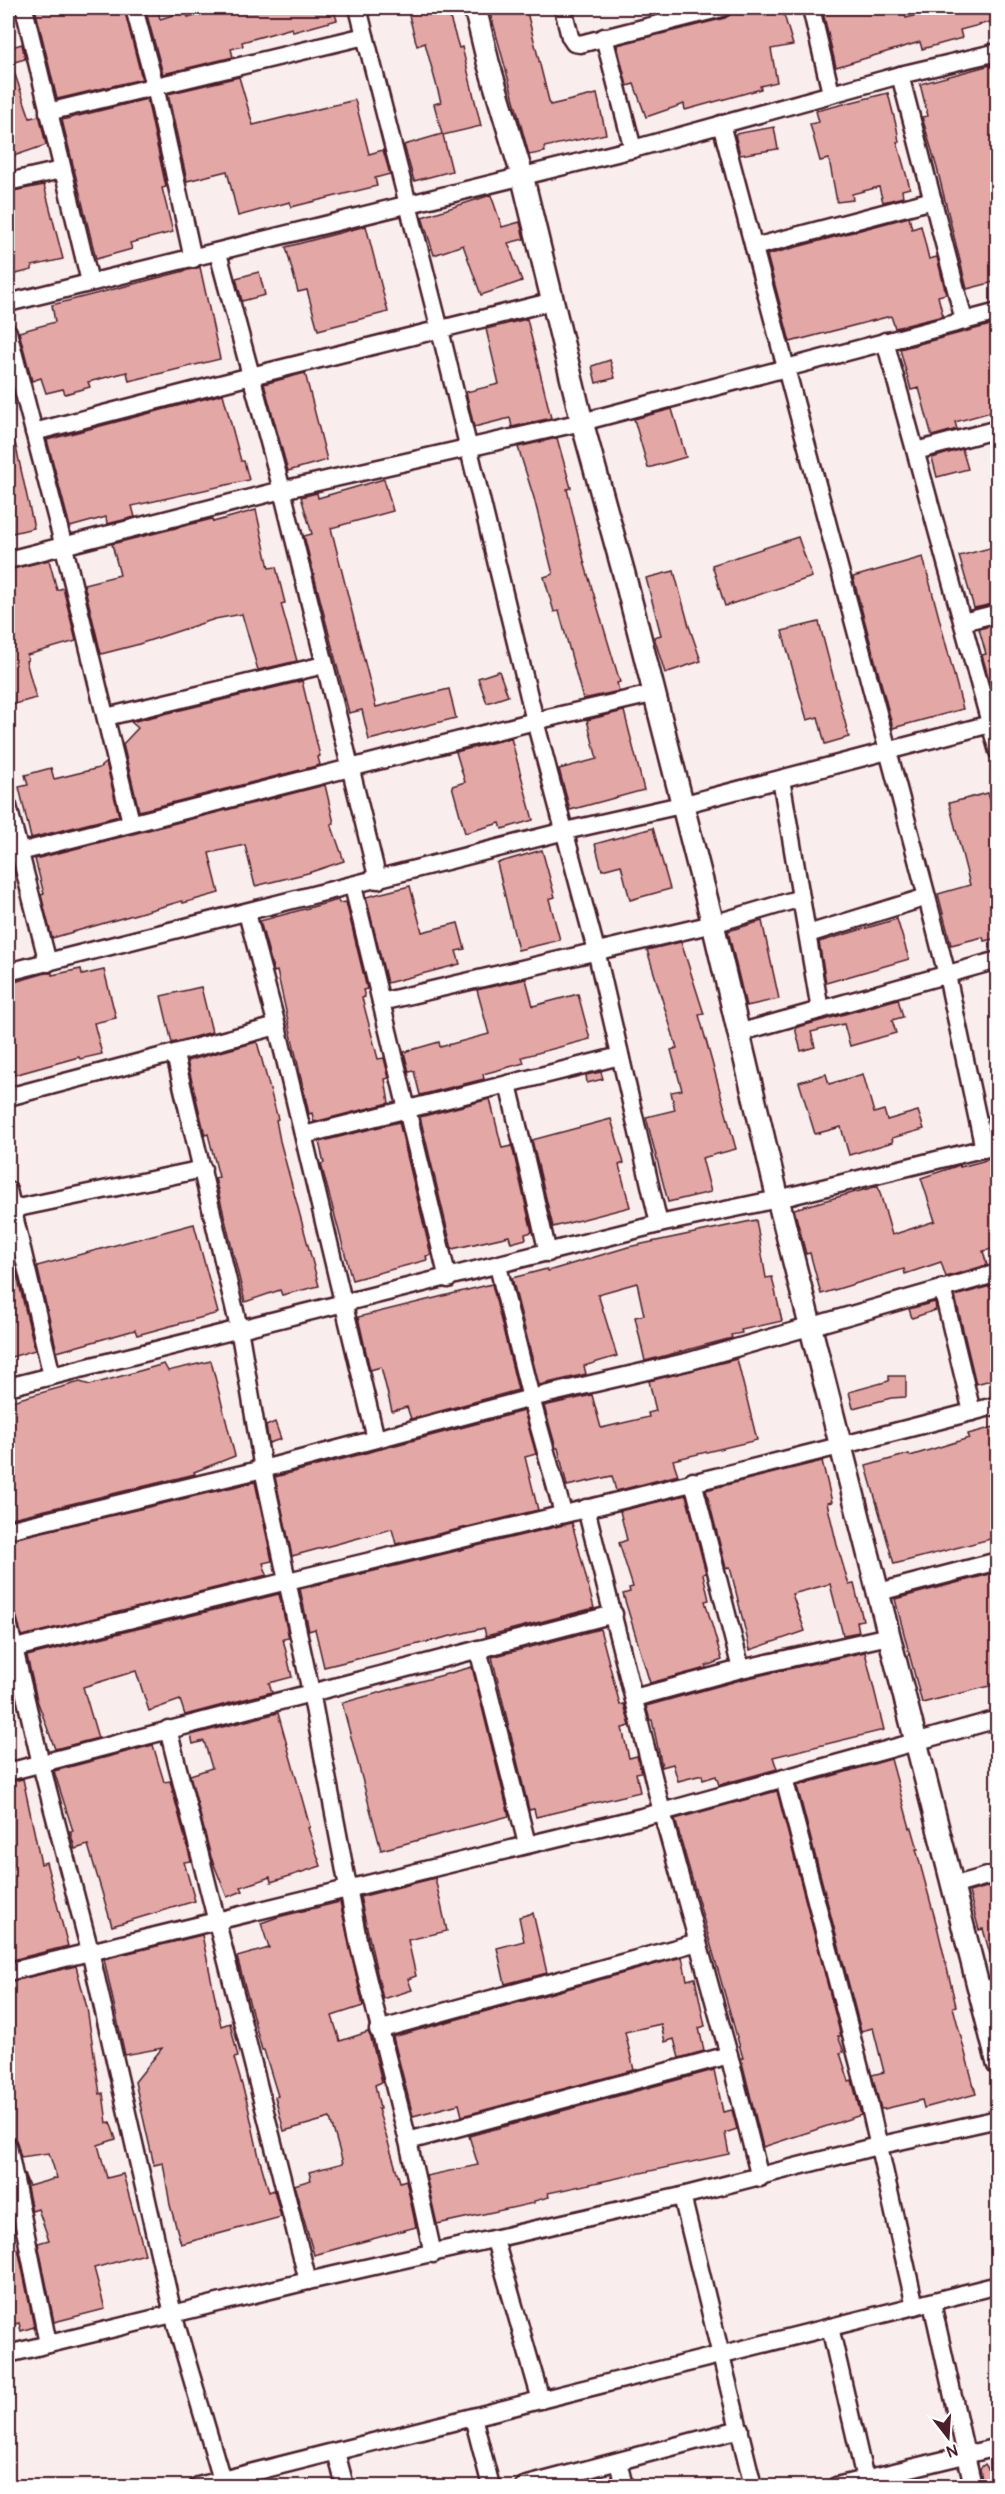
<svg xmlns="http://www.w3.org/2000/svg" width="1005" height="2494" font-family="Pangolin,sans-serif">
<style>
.building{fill:#e3a8a6;stroke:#4a1f2b;stroke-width:1.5}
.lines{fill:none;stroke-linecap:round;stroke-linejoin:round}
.minor-casing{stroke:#4a1f2b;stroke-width:21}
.tertiary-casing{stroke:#4a1f2b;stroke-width:26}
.minor{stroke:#fff;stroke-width:16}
.tertiary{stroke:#fff;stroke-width:21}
</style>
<rect width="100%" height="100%" fill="#f9eeed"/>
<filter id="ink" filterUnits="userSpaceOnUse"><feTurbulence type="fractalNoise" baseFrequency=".0167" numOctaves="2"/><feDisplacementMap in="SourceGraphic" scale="12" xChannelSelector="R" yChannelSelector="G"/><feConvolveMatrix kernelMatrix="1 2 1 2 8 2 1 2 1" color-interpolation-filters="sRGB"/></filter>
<g filter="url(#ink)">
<g class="building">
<path d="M35,8H124L142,79L57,99Z"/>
<path d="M145,8H157L160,19L186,11L188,17L223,8H333L337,20L293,32L292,28L242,42L243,46L231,49L233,57L163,74Z"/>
<path d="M407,8H447L459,48L462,47L481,126L443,135L452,171L414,181L404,145L442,134L434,104L441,102L425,43L417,46Z"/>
<path d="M489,8H526L550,105L597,94L606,134L544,147L545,152L529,155Z"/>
<path d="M732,8H782L793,45L771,49L777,82L760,86L761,89L685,110L684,104L646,117L634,84L627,86L617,45L725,18L730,15Z"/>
<path d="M822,8H898L899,12L904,10L906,18L943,8H998V20L960,30L962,38L922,49L920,42L836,67Z"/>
<path d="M22,44L25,59L11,63L30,118L38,116L40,118L46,145L8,158V48Z"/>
<path d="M998,63V281L967,289L937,168L922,117L928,116L920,84Z"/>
<path d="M239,77L253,125L355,100L369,154L383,150L390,174L375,178L377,186L291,207L290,202L238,216L227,171L187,181L168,94Z"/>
<path d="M888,93L897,129L899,142H897L910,188L902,190L903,197L883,202L879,187L852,194L853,200L837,202L829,159L820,161L810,124L819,122L816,111Z"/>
<path d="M147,99L166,187L162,188L173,232L130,243L132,249L96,259L62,120Z"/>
<path d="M774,127L778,149L740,155L735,134Z"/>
<path d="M44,185L63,259L32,266V270L8,276V192Z"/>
<path d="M491,195L502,227L520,222L524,239L508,243L522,281L481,295L463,245L434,255L422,217Z"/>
<path d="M909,217L912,229L921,226L929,259L937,257L946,294L938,296L943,316L895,328L891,316L790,342L767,255Z"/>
<path d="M366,226L388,312L318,330L307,290L298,292L286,247Z"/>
<path d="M200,267L220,359L129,381L127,372L88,382L90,387L65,394L63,389L46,393L41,378L32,381L19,332L55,322L52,305Z"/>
<path d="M259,272L265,295L242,301L236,278Z"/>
<path d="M527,319L551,418L512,427L510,418L474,427L466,392L499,384L486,329Z"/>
<path d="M998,323V410L955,422L957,429L932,436L919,388L911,390L900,349Z"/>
<path d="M610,360L615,378L596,383L592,366Z"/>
<path d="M305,373L327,460L288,471L264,384Z"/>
<path d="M223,394L241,461H244L249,480L132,506L135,517L107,524L106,517L70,527L47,440Z"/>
<path d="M672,409L686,457L648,468L634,419Z"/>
<path d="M14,438L34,528L8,534V439Z"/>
<path d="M557,438L571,488L567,489L585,565L620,682L617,683L619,691L583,699L559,611L554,612L544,577L553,574L534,498L518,447Z"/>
<path d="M962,449L968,469L937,477L932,458Z"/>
<path d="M384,479L393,511L331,528L376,707L449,689L456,718L369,740L362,710L349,713L304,536L312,534L301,497L317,493L318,498Z"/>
<path d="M256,510L269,568L276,567L285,603L281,604L297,661L258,670L242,614L215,619L136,645L101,654L84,584L120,575L112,544L212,519L213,522Z"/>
<path d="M798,537L812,577L725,606L712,565Z"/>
<path d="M998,546V603L974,608L959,556Z"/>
<path d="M923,557L963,709L893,728L853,577Z"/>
<path d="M49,560L57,590L63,588L76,641L27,655L28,660L26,661L36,698L8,706V570Z"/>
<path d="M674,571L689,626L701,661L665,673L654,637L661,635L646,578Z"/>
<path d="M819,622L849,737L825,744L818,717L807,720L782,631Z"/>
<path d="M998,624V705H996L982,655L986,654L979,629Z"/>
<path d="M499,671L508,696L487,703L478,678Z"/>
<path d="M302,681L320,756L318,757L320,765L139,811L123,744L138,728L131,722Z"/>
<path d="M624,711L644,790L570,810L559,769L597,759L587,720Z"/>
<path d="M511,738L533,820L502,829L500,823L465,833L452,786L465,782L456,752Z"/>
<path d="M106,762L119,816L31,838L19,787L28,785L25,775L51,768L54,779L99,768Z"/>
<path d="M325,785L334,823L331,824L344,861L308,873L255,886L245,845L209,853L219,893L183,903L182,901L52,938L41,895L44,894L35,859Z"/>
<path d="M988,793L998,829V938L984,941L983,937L951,945L938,894L970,885L949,803Z"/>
<path d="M653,828L670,889L630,900L621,865L602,870L595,844Z"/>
<path d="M542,850L555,897L549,899L560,940L518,950L497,863Z"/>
<path d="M410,886L422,932L458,923L465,949L456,951L460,964L387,983L366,897Z"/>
<path d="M338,900L339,903L346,902L367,989L363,990L365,997L362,998L378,1059L384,1058L389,1078L385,1079L389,1103L314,1122L312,1113L309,1114L277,971L274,972L260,921Z"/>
<path d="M897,919L909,959L826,983L819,942Z"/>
<path d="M762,921L779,999L746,1006L728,931Z"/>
<path d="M681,942L704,1014L699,1015L736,1149L702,1158L711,1192L668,1202L646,1117L675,1110L671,1092L682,1090L671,1050L677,1048L647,950Z"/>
<path d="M81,969L82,975L104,970L116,1018L94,1023L102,1054L80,1059L79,1057L14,1075L12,1071L8,1072V1000L15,999L11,983L46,973H52V975Z"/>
<path d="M526,979L533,1006L578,994L590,1039L522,1057L524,1063L483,1074L484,1079L420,1095L414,1071L409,1072L404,1052L439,1042L440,1047L489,1034L477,990Z"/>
<path d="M201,987L212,1032L172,1043L161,996Z"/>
<path d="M898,999L903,1017L892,1020L896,1033L850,1046L844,1024L811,1032L815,1047L801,1051L795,1028Z"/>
<path d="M257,1042L278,1119L276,1120L280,1141L319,1286L282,1295L280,1290L245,1302L215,1178L219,1177L208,1134L205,1135L187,1061Z"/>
<path d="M601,1072L603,1079L587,1083L586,1075Z"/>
<path d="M826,1074L829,1084L863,1074L874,1113L884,1110L887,1120L918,1111L924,1129L892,1138L893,1142L849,1155L841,1127L815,1134L799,1082Z"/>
<path d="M490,1099L502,1148L512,1146L532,1232L525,1234L526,1239L511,1243L509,1236L452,1249L420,1117Z"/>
<path d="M611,1119L624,1163L619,1165L630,1207L553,1227L532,1140Z"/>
<path d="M399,1122L431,1255L426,1256L427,1260L352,1280L321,1164L324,1163L319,1142Z"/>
<path d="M998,1157V1248L983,1251L987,1265L946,1277L941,1262L905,1274L904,1269L821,1294L810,1253L806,1254L794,1209L878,1186L892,1235L935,1221L921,1178L954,1167L959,1165L960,1167Z"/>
<path d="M756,1220L766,1278L772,1277L782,1321L741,1330L742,1333L731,1335L732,1338L645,1361L635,1317L644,1315L637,1283L598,1294L617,1356L584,1366L586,1374L539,1385L512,1278L547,1269L548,1271L628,1247Z"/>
<path d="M194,1224L218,1313L137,1335L135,1330L57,1352L37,1266Z"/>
<path d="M16,1271L35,1350L8,1358V1274Z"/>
<path d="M492,1284L518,1390L411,1419L407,1407L392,1411L381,1367L370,1370L358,1317Z"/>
<path d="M994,1285L998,1298V1378L976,1384L955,1296Z"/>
<path d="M935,1302L936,1310L912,1318L909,1309Z"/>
<path d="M737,1359L757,1440L673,1460L678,1475L624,1489L616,1491L612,1476L567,1486L558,1448H556L544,1406L592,1395L601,1428L649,1417L648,1413L656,1411L649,1381Z"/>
<path d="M211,1361L235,1456L194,1472L195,1474L8,1519V1402L80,1382L90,1385L164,1364L168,1371Z"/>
<path d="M889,1376H906V1397L891,1398L853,1408L849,1392L889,1381Z"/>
<path d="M524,1411L536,1454L525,1457L538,1510L396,1544L392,1529L292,1556L275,1477Z"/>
<path d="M275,1422L281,1439L269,1443L266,1426Z"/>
<path d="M998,1426V1537L894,1564L866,1466L909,1454L910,1456L969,1438L968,1434Z"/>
<path d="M822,1461L832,1502L827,1503L837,1545L849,1585L854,1584L863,1620L857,1621L859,1632L843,1635L830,1584L792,1594L805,1631L750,1650L730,1567L726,1568L706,1490Z"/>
<path d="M255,1482L272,1561L263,1563L267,1575L22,1636L15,1613L10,1612L8,1597V1540Z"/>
<path d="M686,1495L706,1573L703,1574L709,1600L705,1601L722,1660L706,1666V1668L650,1683L623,1594L630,1592L629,1588L633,1587L619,1543L627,1540L620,1511Z"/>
<path d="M572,1523L594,1608L486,1636L484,1628L324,1667L315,1629L309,1631L300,1589Z"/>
<path d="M998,1572V1684L922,1703L895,1599Z"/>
<path d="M279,1594L289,1638L283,1639L292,1677L269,1683L272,1692L185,1715L180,1700L149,1711L136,1671L83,1687L98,1738L55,1749L37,1700L27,1656Z"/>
<path d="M600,1629L620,1705L624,1704L630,1726L622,1728L629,1758L637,1756L641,1772L636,1773L640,1792L536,1817L534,1809L529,1810L492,1657Z"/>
<path d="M865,1652L884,1730L773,1757L777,1769L719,1785L716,1776L703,1780L702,1775L678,1781L673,1764L662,1767L652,1720H650L646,1706L744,1679Z"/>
<path d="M472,1667L509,1816L381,1850L342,1703Z"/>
<path d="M278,1713L310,1827L308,1828L321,1866L271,1882L270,1877L241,1887L243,1891L227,1897L211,1857L190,1775L212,1768L204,1741L193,1744L191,1735Z"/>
<path d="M153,1745L164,1782L170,1781L191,1861L184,1862L195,1901L112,1926L88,1845L75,1849L70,1831H73L54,1771Z"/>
<path d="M891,1759L910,1828H912L918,1849H916L937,1926L956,2006L953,2007L976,2094L924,2108L922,2100L884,2109H881L872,2075L884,2072L873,2028L861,2031L797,1786Z"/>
<path d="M23,1779L41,1864L46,1862L68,1946L8,1961V1782Z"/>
<path d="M777,1791L841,2036H838L844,2052L840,2053L849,2081L852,2080L861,2115L763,2147L741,2058H743L675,1819Z"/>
<path d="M435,1878L447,1931L408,1940L416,1976L408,1979L412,1990L383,1999L360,1897Z"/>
<path d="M998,1884V1965H993L983,1929L979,1930L969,1892Z"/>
<path d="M340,1902L363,2006L332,2016L340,2041L368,2032L371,2038L382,2082L375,2085L380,2109H378L400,2182L406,2180L416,2227L314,2255L294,2185L311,2180L309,2172L343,2163L330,2118L284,2131L275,2097L278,2096L264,2050H262L237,1957L269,1948L261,1923L278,1917Z"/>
<path d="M533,1913L547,1973L505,1984L497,1948L524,1941L519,1917Z"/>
<path d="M202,1935L221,2026L230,2023L238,2057L234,2058L247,2102L259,2157L269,2192L274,2190L281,2217L181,2244L170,2205L163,2163L154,2165L135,2082L162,2048L125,2055L104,1959Z"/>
<path d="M682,1957L687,1980L695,1978L705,2026L699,2028L704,2051L679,2058L674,2039L665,2042L661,2024L625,2032L634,2070L462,2116L459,2104L413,2116L393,2037Z"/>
<path d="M76,1966L87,2008L100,2094L103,2093L107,2123L110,2122L116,2139L98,2145L107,2178L123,2174L145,2254L94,2268L105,2309L54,2322L38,2243L49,2240L38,2209L32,2211L24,2173L29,2186L57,2178L49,2153L21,2157L16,2140L8,2136V1982Z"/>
<path d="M714,2070L723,2112L732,2110L737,2129L725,2133L729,2154L548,2193L549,2197L534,2201V2203L437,2224L426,2176L478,2165L469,2136Z"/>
<path d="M18,2248L34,2327L21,2331L19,2323L8,2326V2251Z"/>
<path d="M985,2464L998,2484V2487H983L980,2468Z"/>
</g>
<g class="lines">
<g class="minor-casing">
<g id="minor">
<path d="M24,8L90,282"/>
<path d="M134,8L155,86L193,259"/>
<path d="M358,8L440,330L535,721L596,950L659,1224"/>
<path d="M563,8L570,37L574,43L580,44L722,8"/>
<path d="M811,8L831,93"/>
<path d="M604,37L633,149"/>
<path d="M900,75L964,320"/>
<path d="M48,112L365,36"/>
<path d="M721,124L927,897L947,975L984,1149"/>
<path d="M8,182L61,170"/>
<path d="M754,247L933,200"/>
<path d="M218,253L282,490L378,880"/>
<path d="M8,303L633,149L900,75L998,52"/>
<path d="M8,332L64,547L131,822"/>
<path d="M885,341L998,752"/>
<path d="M34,432L251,376L554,301"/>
<path d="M916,451L998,429"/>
<path d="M8,560L282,490L582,422L998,312"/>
<path d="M963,622L998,613"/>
<path d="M106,717L324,665"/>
<path d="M781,779L820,1010"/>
<path d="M8,806L48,963"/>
<path d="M8,855L535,721L652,694"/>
<path d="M353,886L448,1279"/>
<path d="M247,913L277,1026L376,1439"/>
<path d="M808,934L927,897"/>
<path d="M8,972L565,831L681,805L998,722"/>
<path d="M381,1002L713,924L801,898"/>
<path d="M738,1033L998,960"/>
<path d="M175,1055L239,1328L263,1469L311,1692L359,1945L408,2141L433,2254"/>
<path d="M508,1084L548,1253"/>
<path d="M8,1097L277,1026"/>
<path d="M304,1135L620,1056"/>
<path d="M8,1190L52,1376"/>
<path d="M8,1210L203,1169"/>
<path d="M498,1266L531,1398L563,1513"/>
<path d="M942,1288L972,1412"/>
<path d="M8,1387L659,1224L778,1199L998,1145"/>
<path d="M693,1481L741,1669"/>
<path d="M586,1508L662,1812L729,2055L760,2178"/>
<path d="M8,1530L263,1469L531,1398L690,1361L998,1273"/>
<path d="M879,1592L998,1561"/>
<path d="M8,1622L41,1764L90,1951L173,2314L222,2480"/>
<path d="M478,1649L527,1844"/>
<path d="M8,1650C337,1567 669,1492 998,1405"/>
<path d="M634,1698L741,1669L889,1636"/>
<path d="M168,1729L308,2281"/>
<path d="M8,1772L614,1614"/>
<path d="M784,1778L869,2103L915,2306"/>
<path d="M952,1886L998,1873"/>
<path d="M8,1972L662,1812L998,1719"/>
<path d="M978,1991L998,1986"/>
<path d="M378,2030L698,1942"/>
<path d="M408,2141L729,2055"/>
<path d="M8,2146L48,2344"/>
<path d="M682,2196L753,2486"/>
<path d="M495,2240L541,2400"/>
<path d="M932,2303L973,2486"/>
<path d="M830,2327L865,2479"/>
<path d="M8,2354L308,2281L682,2196L877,2146L998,2119"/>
<path d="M473,2417L491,2486"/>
<path d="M336,2452L345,2486"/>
<path d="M618,2462L624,2486"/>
<path d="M198,2486L998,2285"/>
<path d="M524,2486L740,2429"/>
<path d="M836,2486L998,2447"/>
</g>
</g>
<g class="tertiary-casing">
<path id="tertiary" d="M475,8L488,62L522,175L582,422L624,574L713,924L778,1199L998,2064"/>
</g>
<use href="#minor" class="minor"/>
<use href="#tertiary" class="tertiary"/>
</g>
</g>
<rect width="1005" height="2494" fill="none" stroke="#fff" stroke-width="30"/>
<rect x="15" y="15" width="975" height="2464" fill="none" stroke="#4a1f2b" stroke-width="2" filter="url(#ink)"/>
<g transform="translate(948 2437) rotate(163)" stroke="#ffffff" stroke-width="4.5" paint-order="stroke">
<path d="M0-4.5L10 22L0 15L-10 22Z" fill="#4a1f2b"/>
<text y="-9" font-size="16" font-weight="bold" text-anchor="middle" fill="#4a1f2b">N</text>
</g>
</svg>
